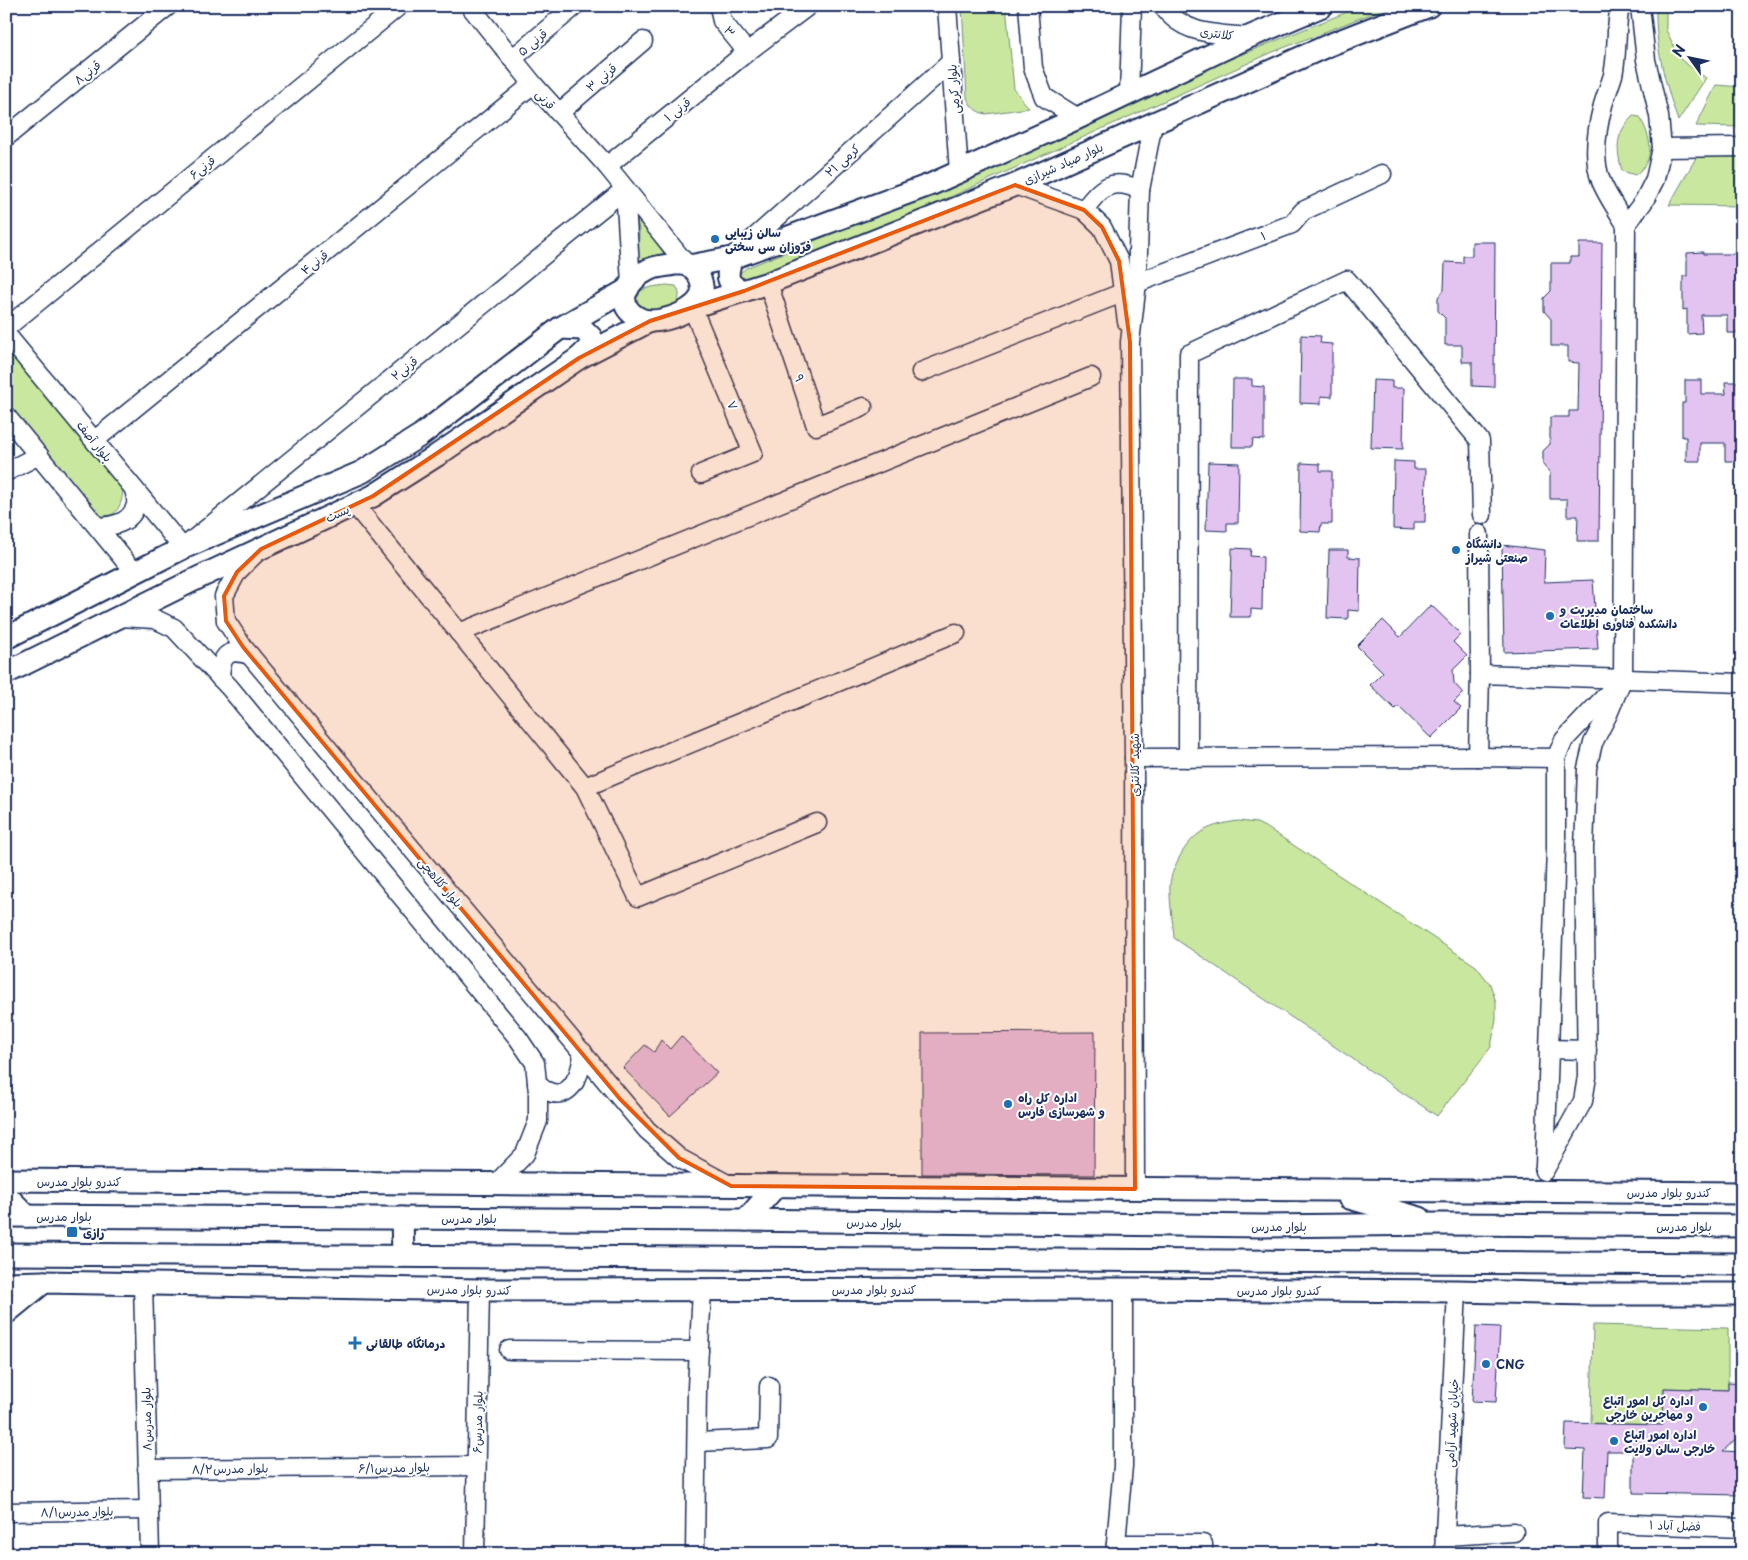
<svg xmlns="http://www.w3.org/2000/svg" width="1748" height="1560" font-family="'Playpen Sans','Playpen Sans Arabic',sans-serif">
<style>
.green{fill:#c9e79e;stroke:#728b7e}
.building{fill:#e3c4f1;stroke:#1b2f5e}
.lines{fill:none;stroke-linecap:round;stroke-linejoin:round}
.minor-casing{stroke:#1b2f5e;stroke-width:21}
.major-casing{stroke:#1b2f5e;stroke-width:25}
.minor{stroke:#fff;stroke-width:18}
.major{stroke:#fff;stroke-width:21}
.marked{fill:#e8590c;fill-opacity:0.2;stroke:#e8590c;stroke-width:4;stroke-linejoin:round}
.poi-dot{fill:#1f6fb2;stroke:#fff;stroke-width:2}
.labels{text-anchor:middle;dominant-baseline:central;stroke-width:4;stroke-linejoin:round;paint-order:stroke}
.street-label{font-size:12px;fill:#1b2f5e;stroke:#fff}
.poi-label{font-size:12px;font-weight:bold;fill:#1b2f5e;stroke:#fff;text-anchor:start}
</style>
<rect width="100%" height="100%" fill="#fff"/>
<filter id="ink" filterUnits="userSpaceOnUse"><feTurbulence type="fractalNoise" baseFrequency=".02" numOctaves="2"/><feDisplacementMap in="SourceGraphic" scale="10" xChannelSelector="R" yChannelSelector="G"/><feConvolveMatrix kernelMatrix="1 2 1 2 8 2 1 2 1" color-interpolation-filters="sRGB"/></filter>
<g filter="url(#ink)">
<g class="green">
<path d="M962,6H1006L1014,89L1029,108L986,114C976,112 971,107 967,98Z"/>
<path d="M1362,6H1391L1273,52L850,242L738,285L734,278L746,268L928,195L1203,70Z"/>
<path d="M1656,6H1666V30L1681,60L1706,78L1678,121C1665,83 1655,47 1656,6Z"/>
<path d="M1716,85L1742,87V127L1696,126Z"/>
<path d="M1633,116L1640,117C1651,138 1657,159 1635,175L1622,171C1616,148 1615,134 1633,116Z"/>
<path d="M1697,156L1742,157V206L1669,205Z"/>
<path d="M633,203L666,257L638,264L639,230Z"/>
<path d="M667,285L676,286C687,304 666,311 653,316L633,308C633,304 634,299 635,296C640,287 658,286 667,285Z"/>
<path d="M6,348L123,490C122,505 116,521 97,515L6,407Z"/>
<path d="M1238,821L1257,823L1269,829L1476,966L1490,984L1496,1002V1020L1491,1047L1437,1116L1174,938C1173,921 1169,901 1170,884C1171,874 1175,866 1179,858C1193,831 1210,825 1238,821Z"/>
<path d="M1593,1325L1728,1328V1390L1664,1388L1663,1425L1591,1423Z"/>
</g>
<g class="building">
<path d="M1472,242H1495L1494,387L1472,386V362H1462V345H1445V318L1438,311V297L1444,290L1445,262L1463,263V256H1472Z"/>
<path d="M1579,243H1602L1599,541H1577L1578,516H1567V499H1550V473L1543,465V451L1550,444V417H1569V411H1578L1579,363L1568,362V346H1551V319L1544,311V298L1551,291V263H1570V257H1579Z"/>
<path d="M1703,252V254H1742V333H1727V315H1701L1702,333L1687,334V309L1683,310V276H1687V253Z"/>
<path d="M1301,335L1321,336L1320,343L1332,344V397L1321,396V404L1300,403Z"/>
<path d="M1233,379H1252V386L1264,387V440L1253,439L1252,447H1232Z"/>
<path d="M1373,380L1392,381V388H1404L1403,449L1371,448Z"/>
<path d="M1685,380H1701V394H1726L1725,382H1742V461H1725V443H1700V461H1686V437H1682V403H1685Z"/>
<path d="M1394,461L1414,462V469H1426L1425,522H1414V530L1393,529Z"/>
<path d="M1208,462L1239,463L1238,523H1227V531L1206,530Z"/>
<path d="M1301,463L1320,464V471H1332V524H1321L1320,532L1300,531Z"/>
<path d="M1502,545L1545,550L1544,582L1593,580L1598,649L1504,652Z"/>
<path d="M1232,548L1251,549L1250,556L1263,557L1262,610L1251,609V617H1230Z"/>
<path d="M1329,550H1348V557L1360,558L1359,611L1348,610V619L1327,618Z"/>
<path d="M1431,605L1461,634L1453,642L1467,656L1453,670L1454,683L1463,693L1454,702L1461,708L1431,738L1398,706L1395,709L1370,685L1383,672L1357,646L1383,620L1400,637Z"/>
<path d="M1095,1032L1094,1175L922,1174V1033Z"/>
<path d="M681,1036L717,1073L670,1116L623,1068L645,1045L654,1052L661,1040L670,1049Z"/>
<path d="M1476,1326L1500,1327L1496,1402L1472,1401Z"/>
<path d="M1728,1382L1742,1383V1433L1723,1451L1742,1452V1495L1633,1493V1451H1607L1605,1498L1583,1497L1585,1450L1565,1449L1566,1423L1663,1425L1664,1388L1728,1390Z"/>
</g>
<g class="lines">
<g class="minor-casing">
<g id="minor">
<path d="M470,6L533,84L607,166L686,264"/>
<path d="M719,6L722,21L747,52"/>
<path d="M947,6L959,172"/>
<path d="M1028,6L1033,68L1044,97L1078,118"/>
<path d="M1163,6C1182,35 1217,34 1249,37"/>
<path d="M512,59L575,6"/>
<path d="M1129,94L1132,6"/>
<path d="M559,113L643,41"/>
<path d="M6,137L168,6"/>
<path d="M1662,148L1742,147"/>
<path d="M607,166L747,52L808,6"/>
<path d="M1015,185L1084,210L1102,227L1119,261L1127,322"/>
<path d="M625,189L631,283"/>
<path d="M1084,210C1100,187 1112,177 1140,190"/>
<path d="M1626,225L1644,201L1655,179L1662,148L1659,116L1646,60L1640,6"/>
<path d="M735,255L951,62"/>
<path d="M768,283L816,426L863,407"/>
<path d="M1137,283L1292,224L1303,211L1382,174"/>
<path d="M692,307L753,453L701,474"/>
<path d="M6,328L399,6"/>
<path d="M6,334L183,548L625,189"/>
<path d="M921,372L1122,293"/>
<path d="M6,416L135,573"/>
<path d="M95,440L533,84"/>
<path d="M6,472L39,455"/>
<path d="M355,505L585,787L638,897L817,823"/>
<path d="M98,527C114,526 131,523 136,505C137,500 135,494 134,489"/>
<path d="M1479,534L1480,674"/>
<path d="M256,553L237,572L224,596L226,621L243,647L647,1130L679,1158L731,1186"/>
<path d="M120,617L155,619L174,628L230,688L518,1038L535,1063L538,1092V1121L525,1154L496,1184"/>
<path d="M459,633L1091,377"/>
<path d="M220,678C221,655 227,648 250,655"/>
<path d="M1478,757L1480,674L1742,683"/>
<path d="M1134,758L1478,757L1556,758"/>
<path d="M1188,758L1189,354L1347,280L1480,441L1482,515"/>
<path d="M585,787L956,633"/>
<path d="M1549,1049L1587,1050"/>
<path d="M537,1084C540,1086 543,1090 547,1091C572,1103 582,1070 583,1052"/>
<path d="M1545,1166L1556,848V758L1564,740L1618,683"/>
<path d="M1544,1171L1583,1101L1587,1077L1584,848L1587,768L1593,743L1608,714L1623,678L1626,225C1618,211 1607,196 1601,181C1592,158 1597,128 1603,105C1606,95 1610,85 1613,75C1618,53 1615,29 1620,6"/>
<path d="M1135,1189L1134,758L1130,342L1137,283L1140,190L1153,123"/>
<path d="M143,1284L150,1554"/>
<path d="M509,1350L699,1351"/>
<path d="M697,1442L768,1439L769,1386"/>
<path d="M147,1469L476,1466"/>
<path d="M6,1512L148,1510"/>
<path d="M1445,1536L1514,1532"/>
<path d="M1116,1544H1203V1554"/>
<path d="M475,1554L480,1290"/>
<path d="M695,1554L697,1388L702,1289"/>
<path d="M1115,1554L1123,1466V1289"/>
<path d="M1444,1554L1457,1291"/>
<path d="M1608,1554V1523L1742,1528"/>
</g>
</g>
<g class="major-casing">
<g id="major">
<path d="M732,258C726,274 725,285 744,291"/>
<path d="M674,264C678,264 683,264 686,264C698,268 705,285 701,296C695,311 667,321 651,321C638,321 622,310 625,295C627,285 639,274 648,270C656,266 666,266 674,264Z"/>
<path d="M689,266L732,258L932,184L1078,118L1249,37L1322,6"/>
<path d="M692,307L768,283L1015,185L1329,45L1429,6"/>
<path d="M560,328L583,329L591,337L590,347L579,358"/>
<path d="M6,638L183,548L362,472L421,435L560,328L628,289"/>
<path d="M6,673L200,577L373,496L436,456L579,358L650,321"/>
<path d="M6,1180L1742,1193"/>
<path d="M6,1195L27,1216"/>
<path d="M1349,1198L1420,1218"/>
<path d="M6,1216L739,1220L1263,1226L1442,1224L1742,1226"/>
<path d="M402,1218L403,1255"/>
<path d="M746,1220L776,1186"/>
<path d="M6,1254L1742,1264"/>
<path d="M6,1283L44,1282L480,1290L1129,1289L1457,1291L1588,1294H1742"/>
<path d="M6,1313L44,1282"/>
</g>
</g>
<use href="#minor" class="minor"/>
<use href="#major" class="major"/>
</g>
</g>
<path class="marked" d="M1015,185L1084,210L1102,227L1119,261L1130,342L1135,1189L731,1186L679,1158L620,1099L243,647L226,621L224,596L237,572L261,549L373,496L579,358L650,321L744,291Z"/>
<g class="poi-dot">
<circle cx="715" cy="239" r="5"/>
<circle cx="1456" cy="550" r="5"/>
<circle cx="1550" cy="616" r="5"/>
<circle cx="1008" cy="1104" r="5"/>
<rect x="66" y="1226" width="12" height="12" rx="2.5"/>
<path d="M352.5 1335.5h5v5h5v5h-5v5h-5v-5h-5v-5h5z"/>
<circle cx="1486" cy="1364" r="5"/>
<circle cx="1703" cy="1407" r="5"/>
<circle cx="1614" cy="1441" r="5"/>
</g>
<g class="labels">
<g class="street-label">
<text transform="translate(730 31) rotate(50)">۳</text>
<text transform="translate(1217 33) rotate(8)">کلانتری</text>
<text transform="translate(532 42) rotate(-40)">قرنی ۵</text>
<text transform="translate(87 72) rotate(-39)">قرنی۸</text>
<text transform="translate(601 77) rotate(-41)">قرنی ۳</text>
<text transform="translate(953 89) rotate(-94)">بلوار کرمی</text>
<text transform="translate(546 99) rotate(48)">قرنی</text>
<text transform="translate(677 109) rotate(-39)">قرنی ۱</text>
<text transform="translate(842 160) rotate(-42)">کرمی ۲۱</text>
<text transform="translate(1063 163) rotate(-24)">بلوار صیاد شیرازی</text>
<text transform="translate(202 167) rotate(-39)">قرنی۶</text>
<text transform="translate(1263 235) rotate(-21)">۱</text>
<text transform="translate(314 262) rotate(-39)">قرنی۴</text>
<text transform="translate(404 368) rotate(-39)">قرنی۲</text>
<text transform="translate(800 378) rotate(71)">۹</text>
<text transform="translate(733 405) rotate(67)">۷</text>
<text transform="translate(95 441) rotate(51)">بلوار آصف</text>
<text transform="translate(337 513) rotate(-25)">پست</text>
<text transform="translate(1134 765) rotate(-90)">شهید کلانتری</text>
<text transform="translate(441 882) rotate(50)">بلوار کلاهچی</text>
<text x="79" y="1181">کندرو بلوار مدرس</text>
<text x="1669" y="1192">کندرو بلوار مدرس</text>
<text x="64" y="1216">بلوار مدرس</text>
<text x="469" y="1218">بلوار مدرس</text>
<text transform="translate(874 1222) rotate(1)">بلوار مدرس</text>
<text x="1279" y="1226">بلوار مدرس</text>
<text x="1684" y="1226">بلوار مدرس</text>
<text transform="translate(469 1289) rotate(1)">کندرو بلوار مدرس</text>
<text x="874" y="1289">کندرو بلوار مدرس</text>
<text x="1279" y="1290">کندرو بلوار مدرس</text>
<text transform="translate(146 1419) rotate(-91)">بلوار مدرس۸</text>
<text transform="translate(477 1422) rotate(-89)">بلوار مدرس۶</text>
<text transform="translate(1451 1423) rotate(-87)">خیابان شهید آرامی</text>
<text transform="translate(394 1467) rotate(-1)">بلوار مدرس۶/۱</text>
<text transform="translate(230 1468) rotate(-1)">بلوار مدرس۸/۲</text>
<text transform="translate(77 1511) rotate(-1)">بلوار مدرس۸/۱</text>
<text transform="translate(1675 1525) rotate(2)">فضل آباد ۱</text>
</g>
<g class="poi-label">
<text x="725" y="232">سالن زیبایی<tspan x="725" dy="14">فروزان سی سختی</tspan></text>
<text x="1466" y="543">دانشگاه<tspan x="1466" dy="14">صنعتی شیراز</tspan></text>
<text x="1560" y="609">ساختمان مدیریت و<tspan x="1560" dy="14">دانشکده فناوری اطلاعات</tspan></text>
<text x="1018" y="1097">اداره کل راه<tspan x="1018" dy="14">و شهرسازی فارس</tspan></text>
<text x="83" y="1232">رازی</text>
<text x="366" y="1343">درمانگاه طالقانی</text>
<text x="1496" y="1364">CNG</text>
<text x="1693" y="1400" text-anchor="end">اداره کل امور اتباع<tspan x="1693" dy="14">و مهاجرین خارجی</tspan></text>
<text x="1624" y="1434">اداره امور اتباع<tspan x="1624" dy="14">خارجی سالن ولایت</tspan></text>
</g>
</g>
<rect width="1748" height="1560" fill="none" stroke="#fff" stroke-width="25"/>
<rect x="12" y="12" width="1723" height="1535" fill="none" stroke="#1b2f5e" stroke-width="2" filter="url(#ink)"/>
<g transform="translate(1690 58) rotate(303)" stroke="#ffffff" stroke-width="4" paint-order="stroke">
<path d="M0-4L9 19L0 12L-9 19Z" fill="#1b2f5e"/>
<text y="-8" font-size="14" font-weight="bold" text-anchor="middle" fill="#1b2f5e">N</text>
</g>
</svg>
